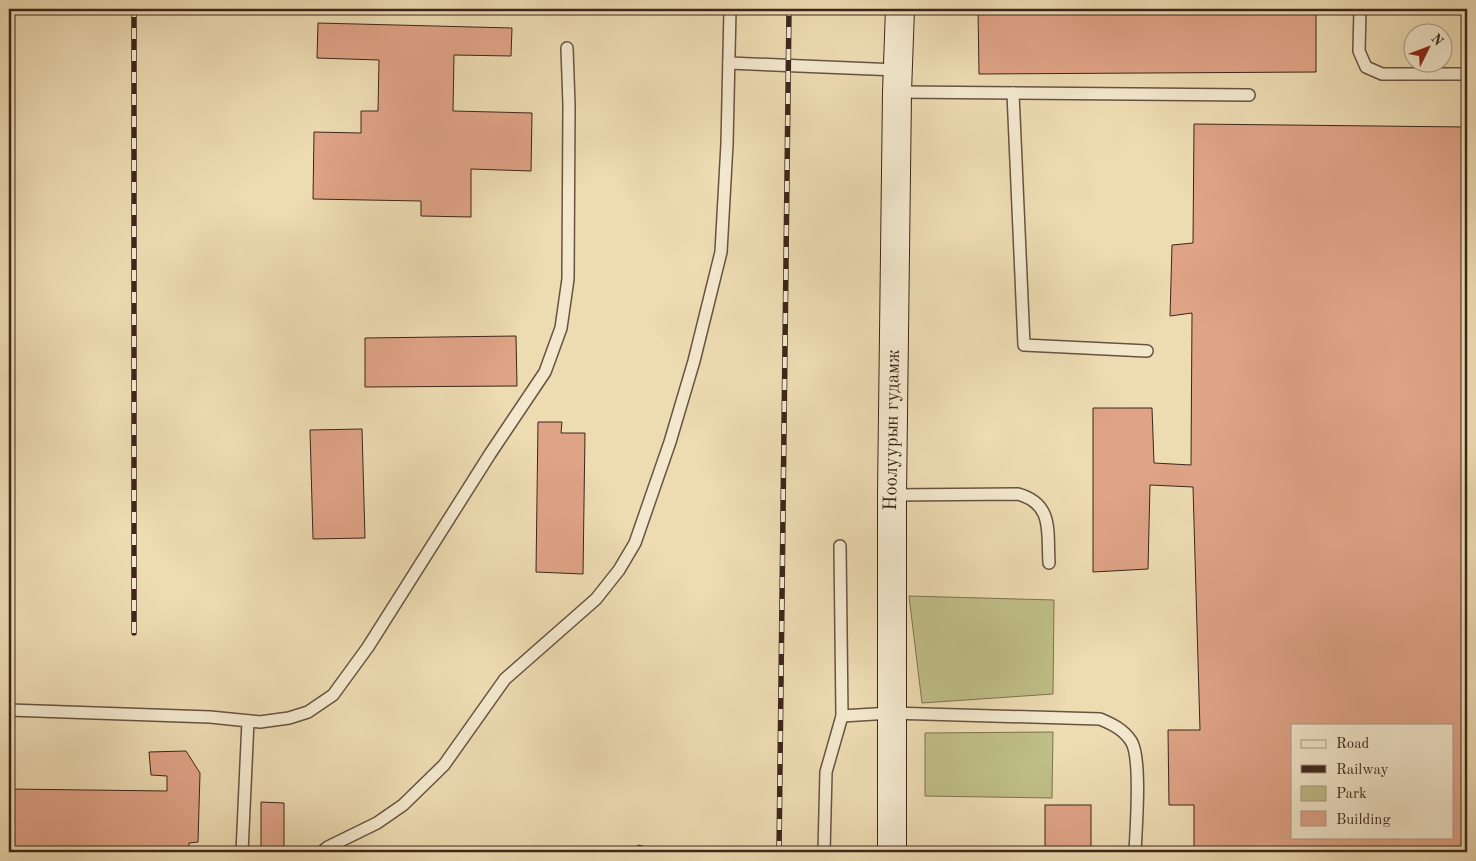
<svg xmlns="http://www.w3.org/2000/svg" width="1476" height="861" font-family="'Old Standard TT',serif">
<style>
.green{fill:#bfbe87;stroke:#7e7251}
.building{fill:#dfa386;stroke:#3c261b;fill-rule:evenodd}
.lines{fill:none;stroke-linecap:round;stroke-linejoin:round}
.lane-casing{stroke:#685341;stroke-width:14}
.secondary-casing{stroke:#3c261b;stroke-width:30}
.lane{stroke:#f3e8cd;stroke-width:11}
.secondary{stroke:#f3e8cd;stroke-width:28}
.rail-casing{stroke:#3c261b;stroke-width:5.5}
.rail{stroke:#f3e8cd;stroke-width:4;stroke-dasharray:11;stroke-linecap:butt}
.labels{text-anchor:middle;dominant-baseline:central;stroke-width:4;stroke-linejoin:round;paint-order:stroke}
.street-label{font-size:19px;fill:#3c261b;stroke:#f3e8cd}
</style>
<rect width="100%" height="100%" fill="#eddbb2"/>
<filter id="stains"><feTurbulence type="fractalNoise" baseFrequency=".004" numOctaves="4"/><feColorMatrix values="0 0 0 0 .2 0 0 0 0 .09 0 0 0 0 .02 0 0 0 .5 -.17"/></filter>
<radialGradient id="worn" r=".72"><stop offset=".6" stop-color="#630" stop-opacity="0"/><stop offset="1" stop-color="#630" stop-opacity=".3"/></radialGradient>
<g class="green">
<path d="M909,596L1054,600L1053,694L922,703Z"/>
<path d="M1053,732L1052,798L925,796V733Z"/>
</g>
<g class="building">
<path d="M978,9H1316V72L979,74Z"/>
<path d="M318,23L512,28L511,56L454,55L453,111L532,113L531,171L471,169V217L421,216V201L313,199L314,132L361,133V111H378L379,60L317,58Z"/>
<path d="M1194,124L1467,127V852H1194V805H1169L1168,730H1200L1193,487L1150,485L1148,569L1093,572V408H1152L1154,463L1191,465L1192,313L1170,316L1172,245L1193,243ZM1292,725H1452V837H1292Z"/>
<path d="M516,336L517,386L365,387V338Z"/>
<path d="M538,422H562L561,433H585L583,574L536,572Z"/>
<path d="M362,429L365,538L313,539L310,430Z"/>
<path d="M186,751L200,773L198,842L189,843V852H9V789L167,791V776L151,775L149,752Z"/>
<path d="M261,802L284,803V852H261Z"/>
<rect x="1045" y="805" width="46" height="46"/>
<path d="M638,845L668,852H636Z"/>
</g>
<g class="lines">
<g class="lane-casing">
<g id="lane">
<path d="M1360,9L1359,51L1366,67L1382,74H1467"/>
<path d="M729,63L897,70"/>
<path d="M897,92L1249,95"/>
<path d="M1013,93L1024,345L1147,351"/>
<path d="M892,495L1018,494C1054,504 1047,532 1049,563"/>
<path d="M840,546L842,716L891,713L1100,719C1112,724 1123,729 1131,741C1142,757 1136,829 1135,852"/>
<path d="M9,710L210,717L260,722L289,718L308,712L333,695L368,647L490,454L545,372L561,328L568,279L569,105L567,48"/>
<path d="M242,852L248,721"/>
<path d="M322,852L328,847L377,823L403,805L444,765L505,679L596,599L619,570L635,543L670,442L694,361L721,252L727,144L730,9"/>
<path d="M824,852L826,772L842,716"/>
</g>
</g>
<g class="secondary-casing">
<path id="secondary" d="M892,852V495L897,92L900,9"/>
</g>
<use href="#lane" class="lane"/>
<use href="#secondary" class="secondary"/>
<g class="rail-casing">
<g id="rail">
<path d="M134,633V9"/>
<path d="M779,852L789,9"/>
</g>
</g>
<use href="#rail" class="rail"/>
</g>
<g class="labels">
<g class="street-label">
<text transform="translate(893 430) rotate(-89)">Ноолуурын гудамж</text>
</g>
</g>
<rect width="1476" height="861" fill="none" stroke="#eddbb2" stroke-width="30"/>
<rect x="10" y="10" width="1456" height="841" fill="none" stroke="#3c261b" stroke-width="2.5"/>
<rect x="15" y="15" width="1446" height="831" fill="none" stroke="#3c261b"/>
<rect x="1291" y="724" width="162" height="115" fill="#f3e8cd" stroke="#aa9a86"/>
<rect x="1301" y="740" width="25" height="8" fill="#f3e8cd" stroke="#aa9a86"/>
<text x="1336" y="748" font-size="15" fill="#3c261b">Road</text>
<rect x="1301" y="765" width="25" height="8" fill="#3c261b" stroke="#aa9a86"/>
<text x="1336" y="774" font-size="15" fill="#3c261b">Railway</text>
<rect x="1301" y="786" width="25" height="15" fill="#bfbe87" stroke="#aa9a86"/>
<text x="1336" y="798" font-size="15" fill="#3c261b">Park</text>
<rect x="1301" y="811" width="25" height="15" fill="#dfa386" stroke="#aa9a86"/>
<text x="1336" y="824" font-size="15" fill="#3c261b">Building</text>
<g transform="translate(1428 48) rotate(48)"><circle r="24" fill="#f3e8cd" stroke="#aa9a86"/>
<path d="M0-4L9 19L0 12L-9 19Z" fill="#8f2418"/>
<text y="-8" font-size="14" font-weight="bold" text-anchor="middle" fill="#3c261b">N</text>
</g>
<rect width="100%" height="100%" filter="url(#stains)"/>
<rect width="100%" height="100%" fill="url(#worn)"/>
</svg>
